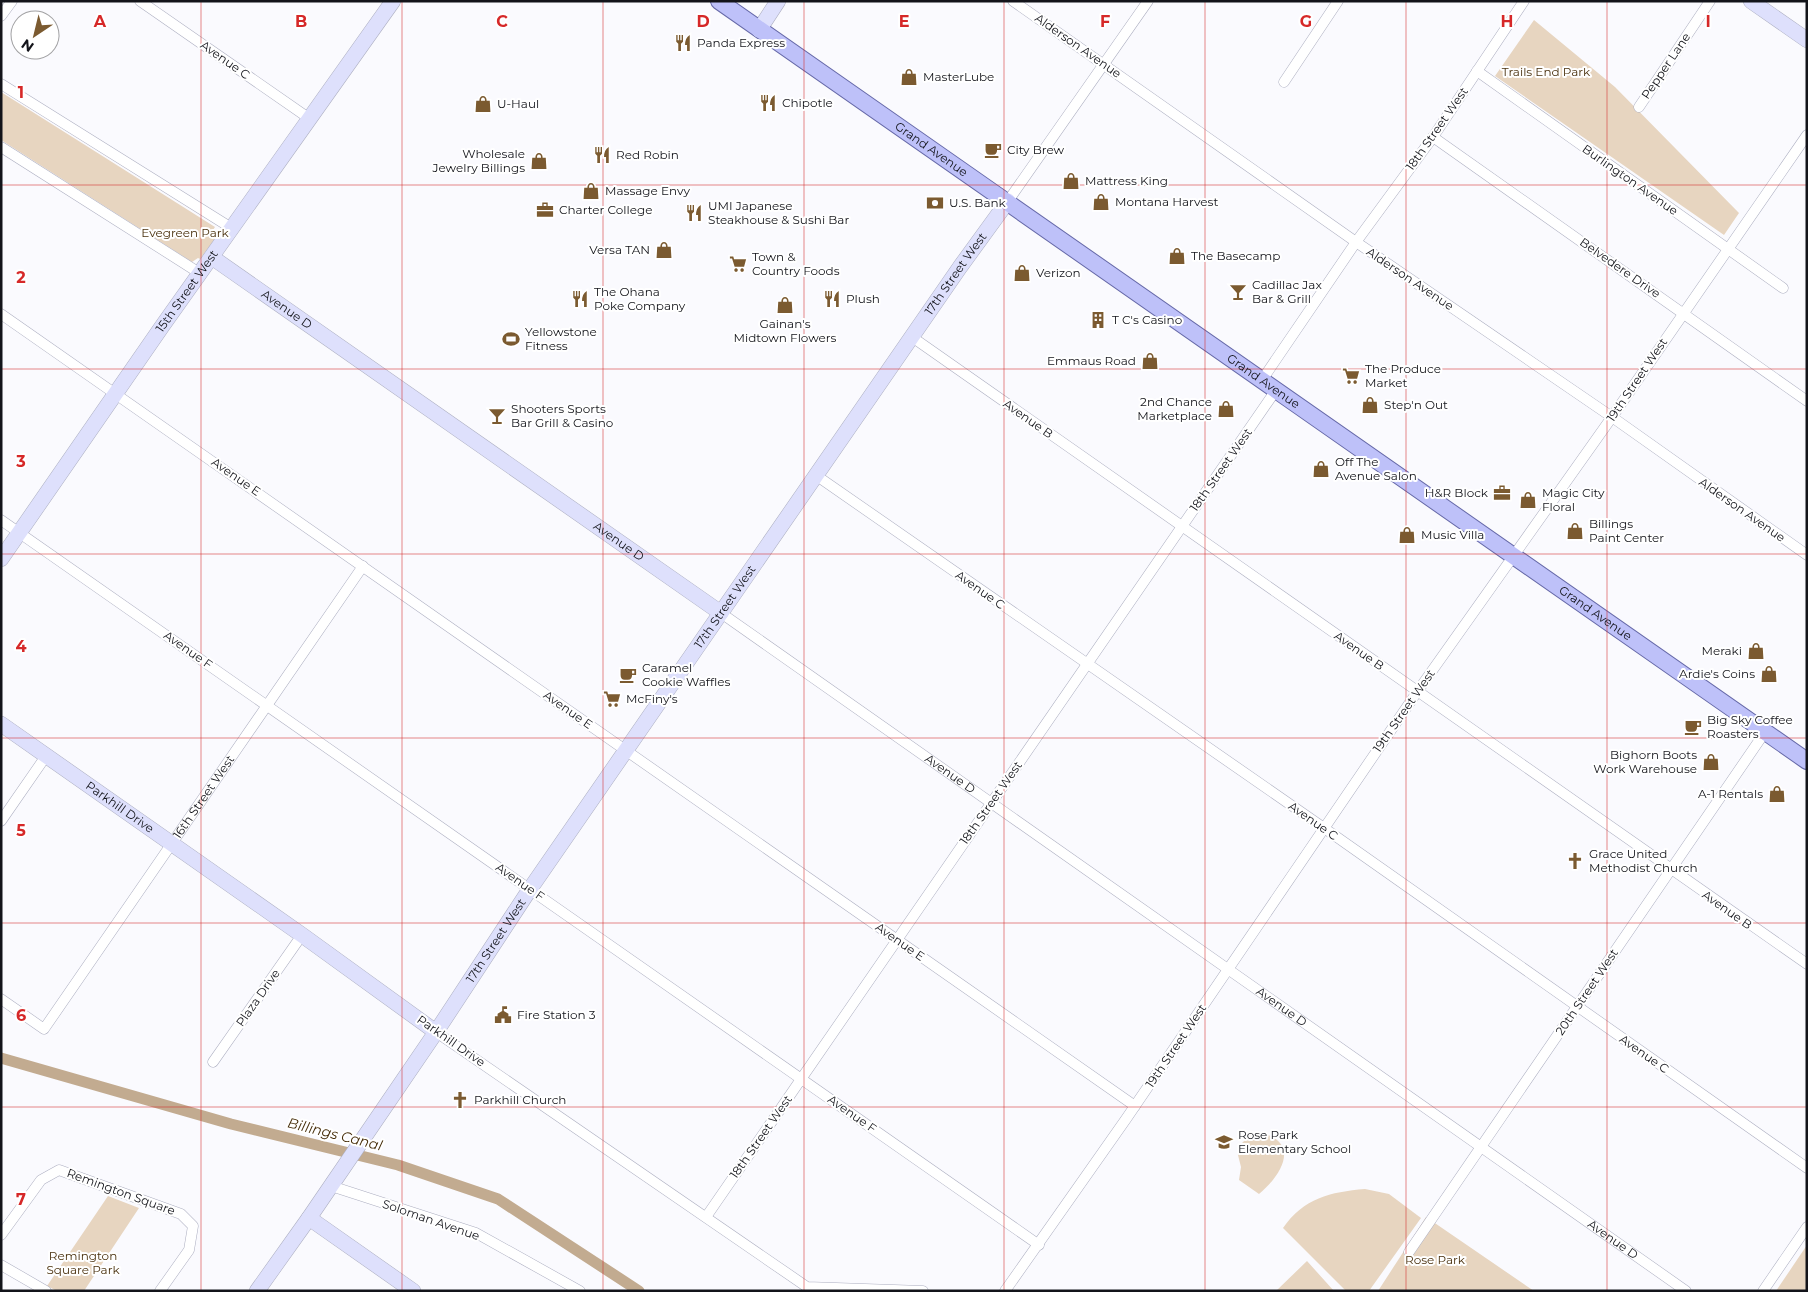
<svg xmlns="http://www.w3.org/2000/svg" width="1808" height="1292" font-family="Montserrat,sans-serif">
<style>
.green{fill:#e7d5c0}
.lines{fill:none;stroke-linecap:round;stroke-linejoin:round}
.canal{stroke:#c2ab90;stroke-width:11}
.street-casing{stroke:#adafc1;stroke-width:11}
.secondary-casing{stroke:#adafc1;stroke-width:16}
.primary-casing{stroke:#6669a8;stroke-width:18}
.street{stroke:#fff;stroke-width:10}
.secondary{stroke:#dee0fc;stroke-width:15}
.primary{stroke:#bec1f9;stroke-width:16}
.grid{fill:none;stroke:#d62828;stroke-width:1;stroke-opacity:0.55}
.labels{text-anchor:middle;stroke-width:4;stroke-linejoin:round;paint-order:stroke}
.poi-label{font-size:12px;fill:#13141a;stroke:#fff;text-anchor:start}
.street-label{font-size:12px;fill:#13141a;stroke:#fff}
.park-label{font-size:12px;fill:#49300d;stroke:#fff}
.water-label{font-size:14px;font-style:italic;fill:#442b07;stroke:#fff}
.grid-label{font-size:16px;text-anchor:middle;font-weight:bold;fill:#d62828;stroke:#fff;stroke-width:4;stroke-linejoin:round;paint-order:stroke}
</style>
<rect width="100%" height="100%" fill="#fafafe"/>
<path class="green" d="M1534,20L1615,87L1739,213L1724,235L1495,76Z
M1,92L215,227L213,230L217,236L200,259L198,258L192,262L1,140Z
M1258,1132C1302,1141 1282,1175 1259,1194L1239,1180L1241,1167L1238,1155L1240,1145L1250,1135Z
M1365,1189L1389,1194L1421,1218L1369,1291H1346L1283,1228C1304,1198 1330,1192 1365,1189Z
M108,1196L139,1208L84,1291H57L47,1286Z
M1426,1217L1534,1291H1378Z
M1807,1245V1291H1776Z
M1307,1261L1334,1291H1276Z"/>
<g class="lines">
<path class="canal" d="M1,1058L231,1124L398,1165L498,1199L639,1291"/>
<g class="street-casing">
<g id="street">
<path d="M140,1L310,119"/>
<path d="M1013,1L1356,242L1612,417L1807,555"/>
<path d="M1,16L12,1"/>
<path d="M1477,71L1783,288"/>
<path d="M1284,82L1338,1"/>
<path d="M1,84L233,229"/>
<path d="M1639,107L1710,1"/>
<path d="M1433,137L1807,401"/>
<path d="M1,147L201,274"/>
<path d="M1008,201L1148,1"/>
<path d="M1,314L1135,1106"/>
<path d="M912,337L1807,964"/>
<path d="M1262,380L1356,242L1433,137L1524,1"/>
<path d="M817,476L1324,828L1807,1168"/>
<path d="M1,520L1039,1245"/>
<path id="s1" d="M721,613L1686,1291"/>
<path d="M1,821L46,756"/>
<path id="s2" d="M1,999L44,1029L363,566"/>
<path d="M436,1032L807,1287L923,1291"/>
<path d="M213,1062L302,935"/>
<path d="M331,1186L476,1233L580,1291"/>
<path d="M706,1217L1276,390"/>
<path d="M1,1235L41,1180L59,1170L181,1214L193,1226L189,1250L160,1291"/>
<path d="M1409,1252L1765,732"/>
<path d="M1,1265L46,1291"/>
<path d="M1005,1291L1126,1119L1417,692L1612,417L1807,135"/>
<path d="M1763,1291L1807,1227"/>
</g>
</g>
<g class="secondary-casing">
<g id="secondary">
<path d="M1751,1L1807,40"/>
<path d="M759,30L778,1"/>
<path id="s3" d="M213,258L721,613"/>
<path id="s4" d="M1,559L163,325L393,1"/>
<path id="s5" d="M1,724L302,935L436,1032"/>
<path d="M309,1218L413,1291"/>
<path id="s6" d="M257,1291L309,1218L436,1032L530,889L960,267L1008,201"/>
</g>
</g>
<g class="primary-casing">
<g id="primary">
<path id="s7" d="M719,1L1807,761"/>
</g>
</g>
<use href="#street" class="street"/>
<use href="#secondary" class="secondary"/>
<use href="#primary" class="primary"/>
</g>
<path class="grid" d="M201,1V1291M402,1V1291M603,1V1291M804,1V1291M1004,1V1291M1205,1V1291M1406,1V1291M1607,1V1291M1,185H1807M1,369H1807M1,554H1807M1,738H1807M1,923H1807M1,1107H1807"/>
<defs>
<g id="restaurant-bare" transform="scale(1.35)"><path d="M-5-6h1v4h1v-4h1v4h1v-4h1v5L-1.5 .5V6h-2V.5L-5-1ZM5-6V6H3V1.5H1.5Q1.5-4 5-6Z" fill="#7b5a30" stroke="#fff" stroke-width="2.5" paint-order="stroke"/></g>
<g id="shop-bare" transform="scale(1.35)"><path d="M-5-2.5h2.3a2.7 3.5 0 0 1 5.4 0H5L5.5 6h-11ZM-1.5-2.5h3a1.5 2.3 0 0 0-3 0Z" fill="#7b5a30" stroke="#fff" stroke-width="2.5" paint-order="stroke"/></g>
<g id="cafe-bare" transform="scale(1.35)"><path d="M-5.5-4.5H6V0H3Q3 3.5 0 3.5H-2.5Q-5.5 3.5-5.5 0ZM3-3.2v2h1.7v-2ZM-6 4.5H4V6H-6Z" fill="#7b5a30" stroke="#fff" stroke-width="2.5" paint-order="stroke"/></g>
<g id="bank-bare" transform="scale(1.35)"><path d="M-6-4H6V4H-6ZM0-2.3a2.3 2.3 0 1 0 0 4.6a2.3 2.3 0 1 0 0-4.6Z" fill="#7b5a30" stroke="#fff" stroke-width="2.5" paint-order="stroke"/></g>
<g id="office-bare" transform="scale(1.35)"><path d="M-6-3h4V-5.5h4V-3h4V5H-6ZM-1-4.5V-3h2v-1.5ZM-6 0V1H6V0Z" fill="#7b5a30" stroke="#fff" stroke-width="2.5" paint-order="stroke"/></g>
<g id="supermarket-bare" transform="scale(1.35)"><path d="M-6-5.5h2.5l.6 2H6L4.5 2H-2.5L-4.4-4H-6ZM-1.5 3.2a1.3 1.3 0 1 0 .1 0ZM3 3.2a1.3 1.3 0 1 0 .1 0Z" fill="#7b5a30" stroke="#fff" stroke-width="2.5" paint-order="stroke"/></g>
<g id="bar-bare" transform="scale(1.35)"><path d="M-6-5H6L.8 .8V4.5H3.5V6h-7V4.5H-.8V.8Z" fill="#7b5a30" stroke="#fff" stroke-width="2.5" paint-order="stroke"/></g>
<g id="building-bare" transform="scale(1.35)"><path d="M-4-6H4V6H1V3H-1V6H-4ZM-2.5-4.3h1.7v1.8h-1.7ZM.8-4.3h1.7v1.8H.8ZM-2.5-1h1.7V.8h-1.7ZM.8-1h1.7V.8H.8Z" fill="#7b5a30" stroke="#fff" stroke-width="2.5" paint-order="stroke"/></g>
<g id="stadium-bare" transform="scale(1.35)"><path d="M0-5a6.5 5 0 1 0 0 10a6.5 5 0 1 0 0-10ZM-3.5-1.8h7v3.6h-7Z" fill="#7b5a30" stroke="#fff" stroke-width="2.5" paint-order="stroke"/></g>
<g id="church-bare" transform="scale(1.35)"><path d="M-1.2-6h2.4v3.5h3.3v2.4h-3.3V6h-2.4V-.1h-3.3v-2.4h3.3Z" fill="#7b5a30" stroke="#fff" stroke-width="2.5" paint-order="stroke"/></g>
<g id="civic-bare" transform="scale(1.35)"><path d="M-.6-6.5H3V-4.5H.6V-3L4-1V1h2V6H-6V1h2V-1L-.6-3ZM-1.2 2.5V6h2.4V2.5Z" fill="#7b5a30" stroke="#fff" stroke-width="2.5" paint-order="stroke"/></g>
<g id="school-bare" transform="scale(1.35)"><path d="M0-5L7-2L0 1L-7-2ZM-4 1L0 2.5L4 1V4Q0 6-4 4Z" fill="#7b5a30" stroke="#fff" stroke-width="2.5" paint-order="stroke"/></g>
</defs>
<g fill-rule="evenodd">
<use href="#restaurant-bare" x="683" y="43"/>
<use href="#shop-bare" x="909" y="77"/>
<use href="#restaurant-bare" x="768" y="103"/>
<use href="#shop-bare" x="483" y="104"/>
<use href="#cafe-bare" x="993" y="150"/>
<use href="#restaurant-bare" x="602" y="155"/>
<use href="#shop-bare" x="539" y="161"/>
<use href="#shop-bare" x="1071" y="181"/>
<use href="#shop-bare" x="591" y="191"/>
<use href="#shop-bare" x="1101" y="202"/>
<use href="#bank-bare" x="935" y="203"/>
<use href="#office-bare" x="545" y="210"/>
<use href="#restaurant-bare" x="694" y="213"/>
<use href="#shop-bare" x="664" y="250"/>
<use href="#shop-bare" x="1177" y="256"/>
<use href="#supermarket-bare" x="738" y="264"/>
<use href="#shop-bare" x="1022" y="273"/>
<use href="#bar-bare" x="1238" y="292"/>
<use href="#restaurant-bare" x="580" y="299"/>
<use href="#restaurant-bare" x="832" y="299"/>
<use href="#shop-bare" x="785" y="305"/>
<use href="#building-bare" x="1098" y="320"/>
<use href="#stadium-bare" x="511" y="339"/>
<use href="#shop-bare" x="1150" y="361"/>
<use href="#supermarket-bare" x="1351" y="376"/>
<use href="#shop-bare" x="1370" y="405"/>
<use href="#shop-bare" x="1226" y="409"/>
<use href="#bar-bare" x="497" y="416"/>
<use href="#shop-bare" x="1321" y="469"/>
<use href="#office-bare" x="1502" y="493"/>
<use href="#shop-bare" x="1528" y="500"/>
<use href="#shop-bare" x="1575" y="531"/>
<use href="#shop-bare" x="1407" y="535"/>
<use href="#shop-bare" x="1756" y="651"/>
<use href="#shop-bare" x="1769" y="674"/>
<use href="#cafe-bare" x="628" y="675"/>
<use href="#supermarket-bare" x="612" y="699"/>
<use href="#cafe-bare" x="1693" y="727"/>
<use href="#shop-bare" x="1711" y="762"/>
<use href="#shop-bare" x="1777" y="794"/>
<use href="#church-bare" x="1575" y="861"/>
<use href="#civic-bare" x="503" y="1015"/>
<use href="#church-bare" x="460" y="1100"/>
<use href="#school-bare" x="1224" y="1142"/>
</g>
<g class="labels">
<g class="poi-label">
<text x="697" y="47">Panda Express</text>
<text x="923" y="81">MasterLube</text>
<text x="782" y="107">Chipotle</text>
<text x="497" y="108">U-Haul</text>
<text x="1007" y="154">City Brew</text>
<text x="525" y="158" text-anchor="end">Wholesale<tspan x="525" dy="14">Jewelry Billings</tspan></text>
<text x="616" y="159">Red Robin</text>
<text x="1085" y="185">Mattress King</text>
<text x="605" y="195">Massage Envy</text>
<text x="1115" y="206">Montana Harvest</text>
<text x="949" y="207">U.S. Bank</text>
<text x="708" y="210">UMI Japanese<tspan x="708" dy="14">Steakhouse &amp; Sushi Bar</tspan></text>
<text x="559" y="214">Charter College</text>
<text x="650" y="254" text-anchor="end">Versa TAN</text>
<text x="1191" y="260">The Basecamp</text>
<text x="752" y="261">Town &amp;<tspan x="752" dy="14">Country Foods</tspan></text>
<text x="1036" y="277">Verizon</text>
<text x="1252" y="289">Cadillac Jax<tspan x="1252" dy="14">Bar &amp; Grill</tspan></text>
<text x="594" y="296">The Ohana<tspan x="594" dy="14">Poke Company</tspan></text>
<text x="846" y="303">Plush</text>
<text x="1112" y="324">T C's Casino</text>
<text x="785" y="328" text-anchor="middle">Gainan's<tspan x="785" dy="14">Midtown Flowers</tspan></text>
<text x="525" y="336">Yellowstone<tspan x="525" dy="14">Fitness</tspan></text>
<text x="1136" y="365" text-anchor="end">Emmaus Road</text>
<text x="1365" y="373">The Produce<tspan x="1365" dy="14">Market</tspan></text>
<text x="1212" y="406" text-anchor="end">2nd Chance<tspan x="1212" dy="14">Marketplace</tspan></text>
<text x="1384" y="409">Step'n Out</text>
<text x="511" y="413">Shooters Sports<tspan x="511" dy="14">Bar Grill &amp; Casino</tspan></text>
<text x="1335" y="466">Off The<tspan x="1335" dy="14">Avenue Salon</tspan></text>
<text x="1488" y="497" text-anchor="end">H&amp;R Block</text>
<text x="1542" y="497">Magic City<tspan x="1542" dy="14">Floral</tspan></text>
<text x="1589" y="528">Billings<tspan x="1589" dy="14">Paint Center</tspan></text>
<text x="1421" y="539">Music Villa</text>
<text x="1742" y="655" text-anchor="end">Meraki</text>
<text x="642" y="672">Caramel<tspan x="642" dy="14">Cookie Waffles</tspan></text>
<text x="1755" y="678" text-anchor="end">Ardie's Coins</text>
<text x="626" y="703">McFiny's</text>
<text x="1707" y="724">Big Sky Coffee<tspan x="1707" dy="14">Roasters</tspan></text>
<text x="1697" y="759" text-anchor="end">Bighorn Boots<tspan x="1697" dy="14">Work Warehouse</tspan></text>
<text x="1763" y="798" text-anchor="end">A-1 Rentals</text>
<text x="1589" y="858">Grace United<tspan x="1589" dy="14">Methodist Church</tspan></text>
<text x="517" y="1019">Fire Station 3</text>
<text x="474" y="1104">Parkhill Church</text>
<text x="1238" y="1139">Rose Park<tspan x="1238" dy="14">Elementary School</tspan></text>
</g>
<g class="street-label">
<text transform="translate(1078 46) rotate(35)" y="4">Alderson Avenue</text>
<text transform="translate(225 60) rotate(35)" y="4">Avenue C</text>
<text transform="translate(1666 66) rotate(-56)" y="4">Pepper Lane</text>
<text transform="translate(1437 129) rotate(-55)" y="4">18th Street West</text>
<text dy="4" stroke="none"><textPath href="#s7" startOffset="259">Grand Avenue</textPath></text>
<text transform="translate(1630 180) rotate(35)" y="4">Burlington Avenue</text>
<text transform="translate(1620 268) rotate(35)" y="4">Belvedere Drive</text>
<text dy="4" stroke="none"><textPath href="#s6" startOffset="1234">17th Street West</textPath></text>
<text transform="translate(1410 279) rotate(34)" y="4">Alderson Avenue</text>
<text dy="4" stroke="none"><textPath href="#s4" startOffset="326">15th Street West</textPath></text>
<text dy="4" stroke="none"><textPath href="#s3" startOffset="90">Avenue D</textPath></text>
<text transform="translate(1637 380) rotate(-56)" y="4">19th Street West</text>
<text dy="4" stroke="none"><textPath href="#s7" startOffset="664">Grand Avenue</textPath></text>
<text transform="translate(1028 419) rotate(35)" y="4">Avenue B</text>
<text transform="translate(1221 470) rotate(-55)" y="4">18th Street West</text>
<text transform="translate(236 477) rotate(35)" y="4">Avenue E</text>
<text transform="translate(1742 510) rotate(35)" y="4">Alderson Avenue</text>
<text dy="4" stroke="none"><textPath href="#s3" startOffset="495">Avenue D</textPath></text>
<text transform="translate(980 590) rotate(35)" y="4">Avenue C</text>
<text dy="4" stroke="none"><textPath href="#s6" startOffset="829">17th Street West</textPath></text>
<text dy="4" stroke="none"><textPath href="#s7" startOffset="1069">Grand Avenue</textPath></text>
<text transform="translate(188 650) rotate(35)" y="4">Avenue F</text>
<text transform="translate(1359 651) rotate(35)" y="4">Avenue B</text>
<text transform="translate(568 710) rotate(35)" y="4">Avenue E</text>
<text transform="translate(1404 711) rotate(-55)" y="4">19th Street West</text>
<text dy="4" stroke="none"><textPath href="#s1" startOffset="280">Avenue D</textPath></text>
<text dy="4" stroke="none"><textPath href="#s2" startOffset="334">16th Street West</textPath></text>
<text transform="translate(991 803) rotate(-55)" y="4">18th Street West</text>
<text dy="4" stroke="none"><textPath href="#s5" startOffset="145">Parkhill Drive</textPath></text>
<text transform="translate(1313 821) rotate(35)" y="4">Avenue C</text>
<text transform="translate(520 882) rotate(35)" y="4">Avenue F</text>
<text transform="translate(1727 910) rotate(35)" y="4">Avenue B</text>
<text dy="4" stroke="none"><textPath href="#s6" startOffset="424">17th Street West</textPath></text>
<text transform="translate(900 942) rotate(35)" y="4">Avenue E</text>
<text transform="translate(1587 992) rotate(-56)" y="4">20th Street West</text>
<text transform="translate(258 998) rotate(-55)" y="4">Plaza Drive</text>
<text dy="4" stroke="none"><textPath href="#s1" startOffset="685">Avenue D</textPath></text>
<text transform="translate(451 1041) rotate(35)" y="4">Parkhill Drive</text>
<text transform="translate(1176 1046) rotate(-56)" y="4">19th Street West</text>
<text transform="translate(1644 1054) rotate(35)" y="4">Avenue C</text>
<text transform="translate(852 1114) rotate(35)" y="4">Avenue F</text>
<text transform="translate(761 1137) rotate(-55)" y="4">18th Street West</text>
<text transform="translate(121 1192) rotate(20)" y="4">Remington Square</text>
<text transform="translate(431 1220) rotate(19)" y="4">Soloman Avenue</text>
<text dy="4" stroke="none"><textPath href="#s1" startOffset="1090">Avenue D</textPath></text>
</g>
<g class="park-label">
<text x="1546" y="76">Trails End Park</text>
<text x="185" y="237">Evegreen Park</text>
<text x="83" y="1260">Remington<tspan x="83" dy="14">Square Park</tspan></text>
<text x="1435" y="1264">Rose Park</text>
</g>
<g class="water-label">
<text transform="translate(335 1134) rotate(14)" y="5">Billings Canal</text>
</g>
</g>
<g class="grid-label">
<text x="100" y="27">A</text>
<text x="301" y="27">B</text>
<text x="502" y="27">C</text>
<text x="703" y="27">D</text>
<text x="904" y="27">E</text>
<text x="1105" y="27">F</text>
<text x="1306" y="27">G</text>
<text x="1507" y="27">H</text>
<text x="1708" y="27">I</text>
<text x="21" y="98">1</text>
<text x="21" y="283">2</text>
<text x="21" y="467">3</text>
<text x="21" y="652">4</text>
<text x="21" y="836">5</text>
<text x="21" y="1021">6</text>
<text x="21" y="1205">7</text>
</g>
<rect width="1808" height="1292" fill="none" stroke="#13141a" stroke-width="5"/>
<g transform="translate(35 35) rotate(215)"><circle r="24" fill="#ffffff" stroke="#a1a1a3"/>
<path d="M0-4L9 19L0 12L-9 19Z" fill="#7b5a30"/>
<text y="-8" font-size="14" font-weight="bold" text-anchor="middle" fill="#13141a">N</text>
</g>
</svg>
